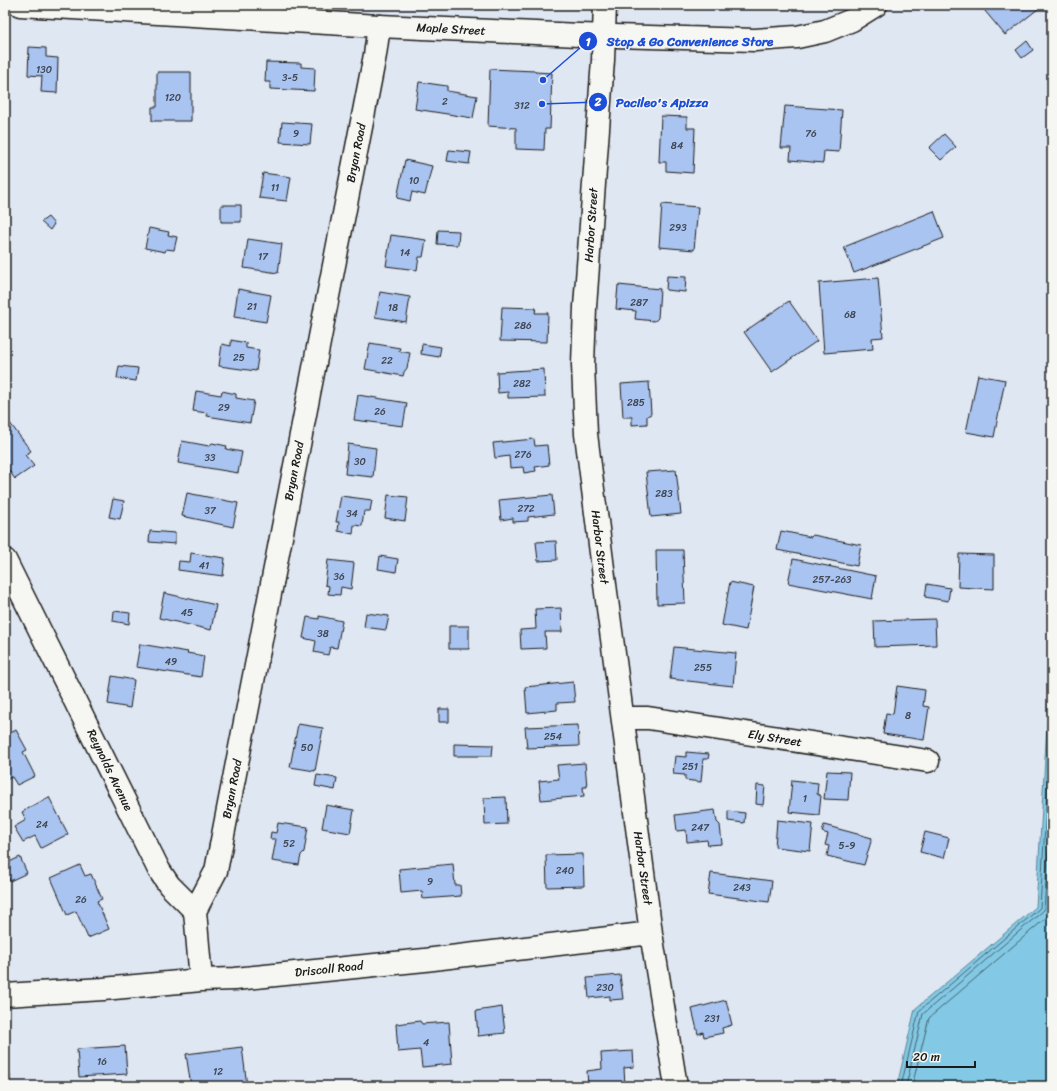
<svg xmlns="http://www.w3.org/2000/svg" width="1057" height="1091" font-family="Sriracha,sans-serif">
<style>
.water{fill:#83c9e5;stroke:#5a8495}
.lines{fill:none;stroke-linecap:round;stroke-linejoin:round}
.shore{stroke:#45616c;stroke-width:1}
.building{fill:#a9c4f1;stroke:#1c1c1c}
.street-casing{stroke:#1c1c1c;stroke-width:25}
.secondary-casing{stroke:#1c1c1c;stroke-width:25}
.street{stroke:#f6f6f2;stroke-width:22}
.secondary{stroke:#f6f6f2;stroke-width:22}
.labels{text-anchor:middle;stroke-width:3;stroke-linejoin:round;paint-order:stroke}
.number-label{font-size:10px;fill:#3f4651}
.street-label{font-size:12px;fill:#1c1c1c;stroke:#f6f6f2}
.leader{fill:none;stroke:#1d4ed8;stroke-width:1.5}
.callout-dot{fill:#1d4ed8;stroke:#f6f6f2;stroke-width:1.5}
.mark-label{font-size:12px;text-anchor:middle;font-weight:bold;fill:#fff}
.callout-label{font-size:13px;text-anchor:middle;font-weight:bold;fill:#1d4ed8;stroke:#f6f6f2;stroke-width:3;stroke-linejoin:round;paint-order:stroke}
</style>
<rect width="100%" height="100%" fill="#dfe7f2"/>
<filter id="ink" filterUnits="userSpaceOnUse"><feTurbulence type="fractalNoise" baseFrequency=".025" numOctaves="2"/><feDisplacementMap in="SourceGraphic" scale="8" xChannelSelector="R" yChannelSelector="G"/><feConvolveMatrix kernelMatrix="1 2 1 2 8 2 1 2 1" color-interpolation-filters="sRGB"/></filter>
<g filter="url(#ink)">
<path class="water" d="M1052,643V1086H897L915,1009L1036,907Z"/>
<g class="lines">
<path class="shore" d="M901,1086L919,1011L1040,908L1052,709
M906,1086L923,1014L1044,910L1052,791
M912,1086L929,1018L1046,918L1051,909L1052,890"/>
</g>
<path class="building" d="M980,5H1043L1005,35Z
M1027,41L1033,50L1022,58L1016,50Z
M29,47L46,48V57L58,58L57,93L41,92L42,76L28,75Z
M266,62L301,63V67L315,68L314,91L270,89V82H265Z
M490,69L535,71V72L552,73L550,129H545L544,150L516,149V128L488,126Z
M157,72H191V121H152V107H157Z
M419,82L447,86V91L477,96L473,118L415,109Z
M785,106L842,110L839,152L824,151L823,163L790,160L791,148H781Z
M661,116L687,117V128H695L693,173L666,171V162H659Z
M282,122L312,124L310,144L280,142Z
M944,134L956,147L941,160L929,148Z
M449,150L471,152L469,164L447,161Z
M405,160L432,166L425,195L412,192L410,201L397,198Z
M263,173L291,177L287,201L259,198Z
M662,204L698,207L694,250L659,247Z
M221,205H241V222H221Z
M934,211L944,238L854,273L844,247Z
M48,217L54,224L50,230L41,222Z
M149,228L169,232L168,235L177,237L174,250L166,249L165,252L145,248Z
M438,230L459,231L458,245L437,244Z
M391,235L426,240L423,257H419L417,270L386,266Z
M248,239L282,244L278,273L244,268Z
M667,276L686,277L685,292L666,290Z
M878,278L883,337L872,338L873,349L824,353L819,283Z
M618,285L660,289L658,318L655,321L635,319L636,311L616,309Z
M238,289L271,295L266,322L234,317Z
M380,292L410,297L406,322L375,317Z
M789,301L817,341L772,372L744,332Z
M502,307L536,308L535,313H548L547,342L500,341Z
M231,340L246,343V348L259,350L256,371L219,366L222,344L231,346Z
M370,343L400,348L399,351L410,353L407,368L404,372L403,376L365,369Z
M422,344L441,347L439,357L421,354Z
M119,366L138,368L136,381L117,378Z
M544,369L545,397L508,398V392L498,393L497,372Z
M978,375L1005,380L994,437L966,432Z
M649,382L651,414L647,416V424L632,425V417H623L621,384Z
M196,391L221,395L222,391L236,394V398L254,401L250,423L207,416V413L193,411Z
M358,395L407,403L403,426L354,420Z
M6,418L31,451L25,455L34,466L15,479L5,465V419Z
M534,439L535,446L547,445L549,465L535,467L536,471L524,473L523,467L510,468L509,456L495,458L493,443Z
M182,441L209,446L212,443L227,446L226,449L242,452L238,473L178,463Z
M348,444L376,448L373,477L345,474Z
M676,470L681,514L651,517L646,472Z
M187,493L238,503L233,527L182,516Z
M388,495L408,497L405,521L385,518Z
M552,495L554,514L528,517V521L513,522V518L501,520L499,500Z
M341,496L372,500L370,511H364L362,526L354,525L353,534L338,531L339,522H336Z
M113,499L124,501L120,519L109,517Z
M150,531L175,533V544L149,542Z
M781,531L811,537L813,535L861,545L857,566L777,550Z
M556,541L557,560L538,561L536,542Z
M656,550H683L685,603L657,604Z
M191,553L225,558L223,576L178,570L179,561L190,562Z
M959,554L994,555V589L958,587Z
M380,556L398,559L396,572L378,569Z
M793,559L876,576L872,599L788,583Z
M328,560L354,563L351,589L341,587L340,595L328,594L329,586L325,585Z
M730,582L754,587L746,630L722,625Z
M927,584L950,588L948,601L925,597Z
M164,593L216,605L211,630L159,618Z
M561,608L562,632H545L546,648L521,649L520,630L536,629L535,609Z
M114,611L130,613L129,624L113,621Z
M366,613L389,616L386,630L364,627Z
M319,616L342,621L337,648L330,647L328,655L314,652L316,641L303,638L307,617L319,619Z
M935,619L936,645L875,647L874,621Z
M449,626H469V649H449Z
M140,644L188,652L187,653L204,656L201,677L136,667Z
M674,647L736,653L733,686L670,679Z
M112,676L134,680L130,708L108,704Z
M573,682L575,702L557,703V710L527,713L525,687Z
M897,686L925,690L923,706L929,707L924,740L883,734L886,713L893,714Z
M439,709H449V722H439Z
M298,724L323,728L315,771L290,767Z
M578,725L579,746L527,748L525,727Z
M16,730L27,750L23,752L35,776L17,785L12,777L8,779L5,774V736Z
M454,744L493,745L492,756H454Z
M686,752L709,754L708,759H703L701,782L685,780V775L673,774L675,756L686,757Z
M585,763L587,787H583L584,796L541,800L539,781L559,779L557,765Z
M827,771L850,772L848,800L824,799Z
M317,775L337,778L335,790L315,786Z
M792,780L818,783L817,794L821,796L819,815L789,812Z
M757,785L765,786L763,805L756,804Z
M49,797L68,834L41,848L35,836L23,842L14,827L26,820L22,812Z
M506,797L507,824L485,825L484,798Z
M326,805L354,810L350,833L322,828Z
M715,810L717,822L720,825L722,844L708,845L707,840L687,842L686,830L677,831L675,815Z
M728,811L745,813L744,823L728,821Z
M777,820L813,824L810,851L775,847Z
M278,823L308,827L304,852L301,855L299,865L272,861L276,839H270L271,832L276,833Z
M824,825L872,838L864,865L827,856L829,846L825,845L828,834L822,832Z
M925,832L949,838L944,858L920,852Z
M583,854L584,886L547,887L546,855Z
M20,857L27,873L10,881L5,871V864Z
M453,864L455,885H460L461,896L423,899L422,891L401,893L399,869Z
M80,865L85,876L91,874L102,899L97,901L109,929L88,938L76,911L67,915L51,878Z
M711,873L772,881L769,902L708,894Z
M620,975L623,999L610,1000V996L589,998L587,978Z
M726,1000L732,1025L722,1028L723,1033L704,1037L703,1032L698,1034L692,1009Z
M502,1007L505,1033L478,1036L476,1011Z
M420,1021L422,1024L449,1022L452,1064L422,1067L420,1050L398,1052L396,1024Z
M125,1046L127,1074L79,1077L77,1049Z
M242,1047L247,1086H191L186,1054Z
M633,1051L634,1067L624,1068L625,1086H588L587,1071L602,1069L601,1053Z
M5,1075H10V1086H5Z"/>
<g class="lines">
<g class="street-casing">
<path id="street" d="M605,5L603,60L585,307L583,365L586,434L609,616L651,933L676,1086
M5,560L159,870L169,885L195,911L201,980
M623,718H648L928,761
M195,911L216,871L375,55L379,26
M5,995L103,989L201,980L235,979L425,960L651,933"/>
</g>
<g class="secondary-casing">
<path id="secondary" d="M20,5L379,26L579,35L755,40L797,37L825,31L852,20L876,5"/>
</g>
<use href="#street" class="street"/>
<use href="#secondary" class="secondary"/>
</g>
</g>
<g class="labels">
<g class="number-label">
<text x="44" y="73">130</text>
<text x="290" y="81">3-5</text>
<text x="173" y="101">120</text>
<text x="445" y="105">2</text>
<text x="522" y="109">312</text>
<text x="296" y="137">9</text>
<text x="811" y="137">76</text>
<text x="677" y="149">84</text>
<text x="414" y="184">10</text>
<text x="275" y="191">11</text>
<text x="678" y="231">293</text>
<text x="405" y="256">14</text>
<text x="263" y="260">17</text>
<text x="639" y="306">287</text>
<text x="252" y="310">21</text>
<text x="393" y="311">18</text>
<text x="850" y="318">68</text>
<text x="523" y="329">286</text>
<text x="239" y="361">25</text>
<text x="387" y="364">22</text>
<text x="522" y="387">282</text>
<text x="636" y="406">285</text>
<text x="224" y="411">29</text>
<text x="380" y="415">26</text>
<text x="523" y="458">276</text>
<text x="210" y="461">33</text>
<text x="360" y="465">30</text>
<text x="664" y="497">283</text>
<text x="526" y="512">272</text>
<text x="210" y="514">37</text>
<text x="352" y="517">34</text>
<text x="204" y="569">41</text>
<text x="339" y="580">36</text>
<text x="832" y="583">257-263</text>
<text x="187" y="616">45</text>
<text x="323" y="637">38</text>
<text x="171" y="665">49</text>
<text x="703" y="671">255</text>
<text x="908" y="719">8</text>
<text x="553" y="740">254</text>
<text x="307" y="751">50</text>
<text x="690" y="770">251</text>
<text x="805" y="802">1</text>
<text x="42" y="828">24</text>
<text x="700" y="831">247</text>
<text x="289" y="847">52</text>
<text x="847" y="849">5-9</text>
<text x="565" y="874">240</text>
<text x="430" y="885">9</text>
<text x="742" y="891">243</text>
<text x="81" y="903">26</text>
<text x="605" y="991">230</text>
<text x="712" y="1022">231</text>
<text x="426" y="1046">4</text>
<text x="102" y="1065">16</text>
<text x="218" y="1075">12</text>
</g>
<g class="street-label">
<text transform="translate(451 29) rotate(3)" y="4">Maple Street</text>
<text transform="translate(356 153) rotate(-79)" y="4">Bryan Road</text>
<text transform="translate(591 225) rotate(-86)" y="4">Harbor Street</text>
<text transform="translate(294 471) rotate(-79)" y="4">Bryan Road</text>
<text transform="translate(600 547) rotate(83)" y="4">Harbor Street</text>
<text transform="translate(775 738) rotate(9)" y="4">Ely Street</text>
<text transform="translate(110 770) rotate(64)" y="4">Reynolds Avenue</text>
<text transform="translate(232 789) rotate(-79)" y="4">Bryan Road</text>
<text transform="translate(643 868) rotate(82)" y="4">Harbor Street</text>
<text transform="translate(329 969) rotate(-6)" y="4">Driscoll Road</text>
</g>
</g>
<path class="leader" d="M543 80L588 41M542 104L598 102"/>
<g class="callout-dot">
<circle cx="543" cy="80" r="4"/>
<circle cx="542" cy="104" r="4"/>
<circle cx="588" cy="41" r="10"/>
<circle cx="598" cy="102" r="10"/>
</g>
<g class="mark-label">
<text x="588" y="46">1</text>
<text x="598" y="106">2</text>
</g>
<g class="callout-label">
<text x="690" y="46">Stop &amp; Go Convenience Store</text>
<text x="662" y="107">Pacileo's Apizza</text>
</g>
<rect width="1057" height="1091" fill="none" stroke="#f6f6f2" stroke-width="20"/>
<rect x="10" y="10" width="1037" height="1071" fill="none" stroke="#1c1c1c" stroke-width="1.5" filter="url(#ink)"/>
<path d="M907 1061v6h68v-6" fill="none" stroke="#1c1c1c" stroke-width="2"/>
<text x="913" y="1061" font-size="12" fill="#1c1c1c" stroke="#f6f6f2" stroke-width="3" paint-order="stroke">20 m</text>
</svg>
